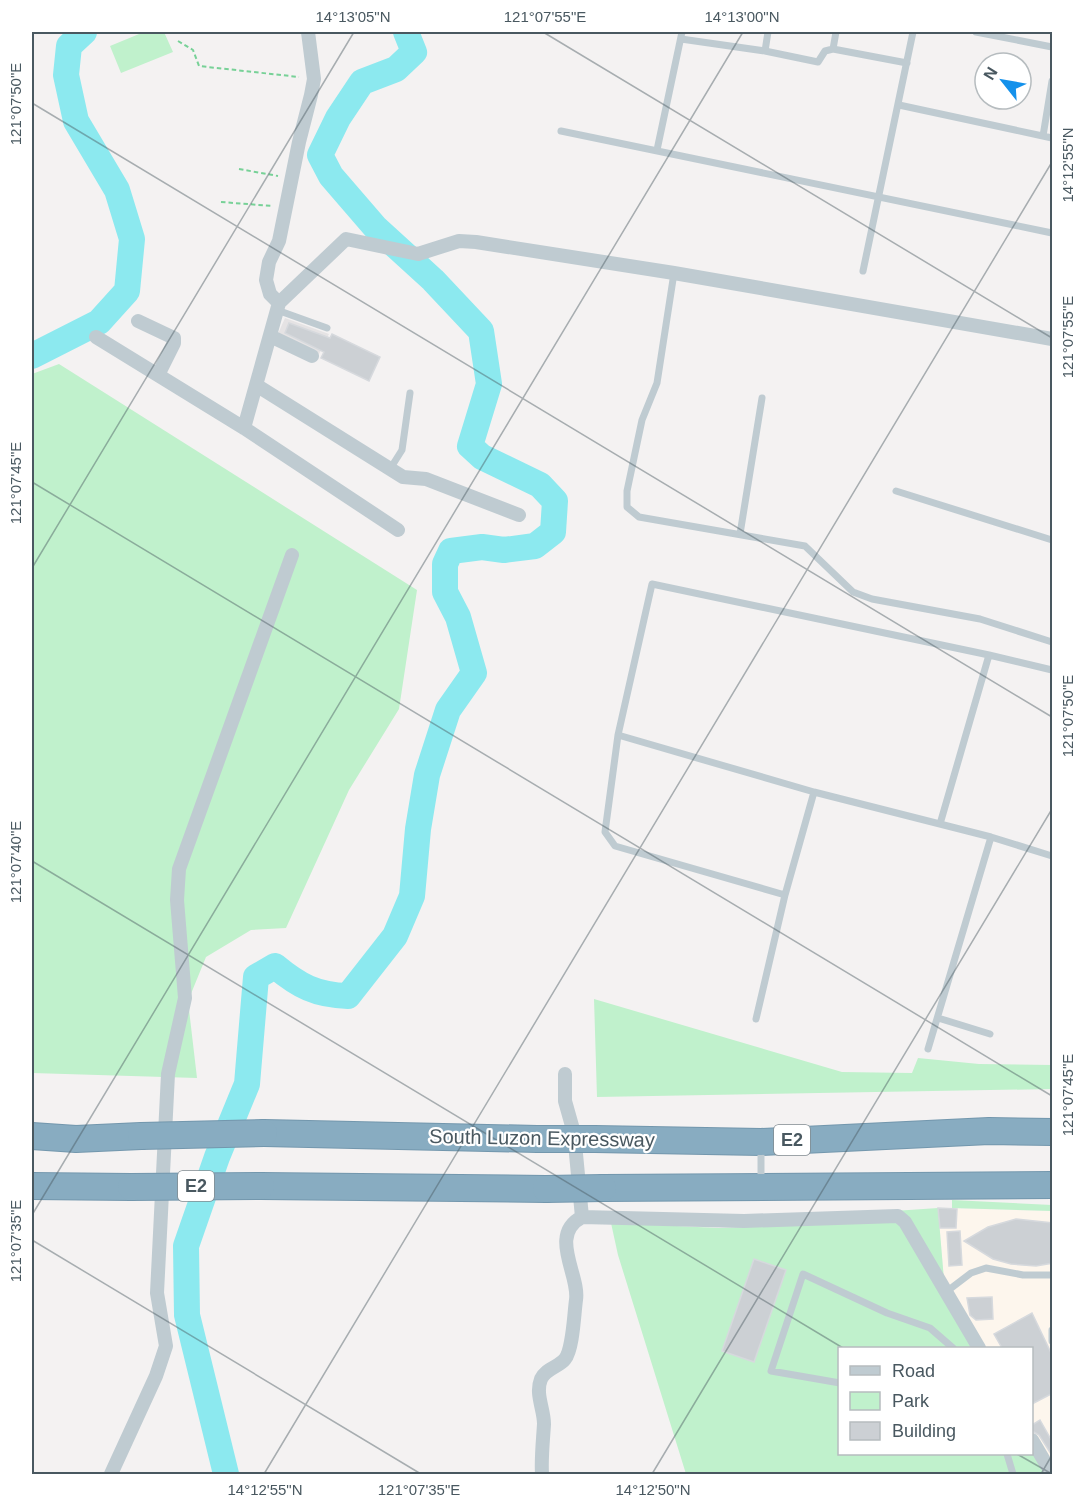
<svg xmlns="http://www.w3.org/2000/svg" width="1084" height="1506" font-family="Arial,sans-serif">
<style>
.commercial{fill:#fdf6ed}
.education{fill:#e5e3e4}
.green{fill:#c0f1cc}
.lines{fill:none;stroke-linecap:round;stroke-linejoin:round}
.river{stroke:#8ce9ef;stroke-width:26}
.building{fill:#ccd0d4;stroke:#d6d9dd;stroke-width:1.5}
.motorway-casing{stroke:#7397ad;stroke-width:28}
.path{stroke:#77d197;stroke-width:2;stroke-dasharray:4.5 3;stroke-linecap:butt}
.service{stroke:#bfcbd1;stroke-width:7}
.minor{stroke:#bfcbd1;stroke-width:14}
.motorway{stroke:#88acc1;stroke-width:26}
.motorway-bridge-casing{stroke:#7397ad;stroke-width:28;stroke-linecap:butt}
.motorway-bridge{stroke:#88acc1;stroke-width:26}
.ticks{fill:none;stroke:#495860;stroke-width:1.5;stroke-opacity:0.45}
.labels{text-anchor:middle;stroke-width:4.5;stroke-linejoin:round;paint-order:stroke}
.shield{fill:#fff;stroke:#808a90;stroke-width:1.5}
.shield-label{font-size:18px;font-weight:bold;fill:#495860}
.street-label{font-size:20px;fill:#495860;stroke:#fff}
.neatline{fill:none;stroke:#495860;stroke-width:2}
.ticks-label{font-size:15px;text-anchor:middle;fill:#495860}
</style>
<rect width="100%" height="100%" fill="#f4f2f2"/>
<path class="commercial" d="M938,1208L1052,1211V1467L1032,1434V1348H983L944,1280Z"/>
<path class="education" d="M285,318L329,334L319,354L277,336Z"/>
<path class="green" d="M144,32H164L173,52L121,73L110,46Z
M59,364L417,590L399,709L349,790L286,928L251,930L206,957L188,1001L197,1078L32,1073V374Z
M594,999L842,1072L912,1073L918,1058L979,1064L1052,1065V1089L597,1097Z
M952,1200L1052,1205V1211L952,1208Z
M938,1208L944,1280L894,1211Z
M898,1222L976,1348H840V1454H1032V1446L1048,1474H686L618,1255L611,1223L719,1228Z"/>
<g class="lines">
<path class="river" d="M32,356L99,322L127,291L132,239L117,190L76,121L66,75L69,46L84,32
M226,1474L187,1315L186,1246L217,1157L247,1084L256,977L275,966C299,986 316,995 348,996L395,936L412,896L418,829L427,775L448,710L474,673L458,617L445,592V564L451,551L482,547L504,550L535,546L553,532L555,501L540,485L482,457L470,446L489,384L481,331L433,280L375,227L331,176L320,155L338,118L362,82L396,69L414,52L406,32"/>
</g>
<path class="building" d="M289,323L330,338L332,334L380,357L369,381L321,358L324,352L285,333Z
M938,1208L957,1209L956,1228H940Z
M1016,1219L1053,1223V1263L1036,1266L1011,1264L993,1259L964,1241L988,1227Z
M960,1231L962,1265L949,1266L947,1232Z
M754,1259L786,1270L754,1362L722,1351Z
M992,1297L993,1319L976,1320L970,1315L967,1298Z
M1032,1313L1053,1357V1393L1032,1404V1348H1002L994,1334Z
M1040,1420L1053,1443V1457L1039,1435L1032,1431V1425Z"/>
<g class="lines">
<g class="motorway-casing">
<path id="motorway" d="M264,1133L537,1139
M32,1136L76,1139L141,1136
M595,1139L761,1142L989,1131L1052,1132
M32,1186L131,1187
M261,1186L546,1189
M603,1188L1052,1185"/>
</g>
<path class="path" d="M178,41L193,50L199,66L299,77
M239,169L278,176
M221,202L272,206"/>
<path class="service" d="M976,32L1052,47
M681,39L765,51L818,62L825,51L833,49L907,63
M833,49L836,32
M765,51L768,32
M899,105L1052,138
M561,131L1052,233
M1043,136L1052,81
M657,150L682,32
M863,271L913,32
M674,273L657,383L642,420L627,491V507L639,517L805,546L853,592L872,599L980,619L1052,642
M277,310L327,328
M390,469L402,450L410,393
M896,491L1052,540
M740,534L762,398
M618,735L814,792L991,837L1052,856
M940,824L989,655L1052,670
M785,895L615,846L605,832L618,735L652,584L989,655
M938,1018L990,1034
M756,1019L785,895L814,792
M928,1049L991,837
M761,1184V1147
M946,1292L971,1273L986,1268L1023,1275H1052
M1052,1330V1341
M840,1383L771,1371L803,1274L887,1313L930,1328L953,1348
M1007,1454L1013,1474"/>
<path class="minor" d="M279,303L270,294L266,280L269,262L279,241L299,142L311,95L314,79L308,32
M138,321L174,338V343L158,375
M270,336L312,356
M96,337L244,428L398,530
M256,385L403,477L426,479L519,515
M244,428L279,303L346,239L418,254L459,241L476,242L674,273L1052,339
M565,1074V1101L574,1133L582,1217
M1032,1440L1052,1474
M111,1474L156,1376L166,1346L157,1293L168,1074L185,998L177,900L179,869L292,555
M542,1474C541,1458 543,1441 544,1424C544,1409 535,1394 541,1379C546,1368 559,1367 565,1359C573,1349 574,1314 576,1300C580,1275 548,1235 582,1217L744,1221L898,1216L905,1222L979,1348"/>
<use href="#motorway" class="motorway"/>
<g class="motorway-bridge-casing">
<path id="motorway-bridge" d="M141,1136L264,1133
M537,1139H595
M131,1187L261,1186
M546,1189L603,1188"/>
</g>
<use href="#motorway-bridge" class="motorway-bridge"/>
</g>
<path class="ticks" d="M543,32L1052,338M32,103L1052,717M32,482L1052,1096M32,568L354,32M32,861L843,1348M32,1215L743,32M32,1240L421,1474M1017,1454L1052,1474M264,1474L1052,162M652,1474L1052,809M1041,1474L1052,1455"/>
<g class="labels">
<g class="shield">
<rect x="774" y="1125" width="36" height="30" rx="4.5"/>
<rect x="178" y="1171" width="36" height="30" rx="4.5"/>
</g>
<g class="shield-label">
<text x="792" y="1146">E2</text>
<text x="196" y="1192">E2</text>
</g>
<g class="street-label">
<text transform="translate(542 1138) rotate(1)" y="7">South Luzon Expressway</text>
</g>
</g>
<rect width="1084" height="1506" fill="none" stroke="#ffffff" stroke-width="66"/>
<rect x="838" y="1347" width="195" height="108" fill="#ffffff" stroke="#b6bcbf" stroke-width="1.5"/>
<rect x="850" y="1366" width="30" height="9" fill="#bfcbd1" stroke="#b6bcbf" stroke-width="1.5"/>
<text x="892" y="1377" font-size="18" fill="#495860">Road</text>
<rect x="850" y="1392" width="30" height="18" fill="#c0f1cc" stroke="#b6bcbf" stroke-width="1.5"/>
<text x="892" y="1407" font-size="18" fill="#495860">Park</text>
<rect x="850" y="1422" width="30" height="18" fill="#ccd0d4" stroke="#b6bcbf" stroke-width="1.5"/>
<text x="892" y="1437" font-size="18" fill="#495860">Building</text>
<g transform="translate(1003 81) rotate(301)"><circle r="28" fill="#ffffff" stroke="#b6bcbf" stroke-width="1.5"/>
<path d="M0-4.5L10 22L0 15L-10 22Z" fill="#1491eb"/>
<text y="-9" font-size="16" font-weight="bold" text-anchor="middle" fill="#495860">N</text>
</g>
<rect x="33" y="33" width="1018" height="1440" class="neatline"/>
<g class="ticks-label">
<text x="353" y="22">14°13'05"N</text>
<text x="545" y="22">121°07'55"E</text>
<text x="742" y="22">14°13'00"N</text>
<text transform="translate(16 104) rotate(-90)" y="5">121°07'50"E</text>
<text transform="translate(1068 165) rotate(-90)" y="5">14°12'55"N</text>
<text transform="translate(1068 337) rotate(-90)" y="5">121°07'55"E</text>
<text transform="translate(16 483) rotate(-90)" y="5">121°07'45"E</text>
<text transform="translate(1068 716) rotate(-90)" y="5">121°07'50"E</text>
<text transform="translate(16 862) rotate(-90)" y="5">121°07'40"E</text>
<text transform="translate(1068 1095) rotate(-90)" y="5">121°07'45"E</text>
<text transform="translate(16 1241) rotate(-90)" y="5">121°07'35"E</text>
<text x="265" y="1495">14°12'55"N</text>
<text x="419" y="1495">121°07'35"E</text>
<text x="653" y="1495">14°12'50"N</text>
</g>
</svg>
